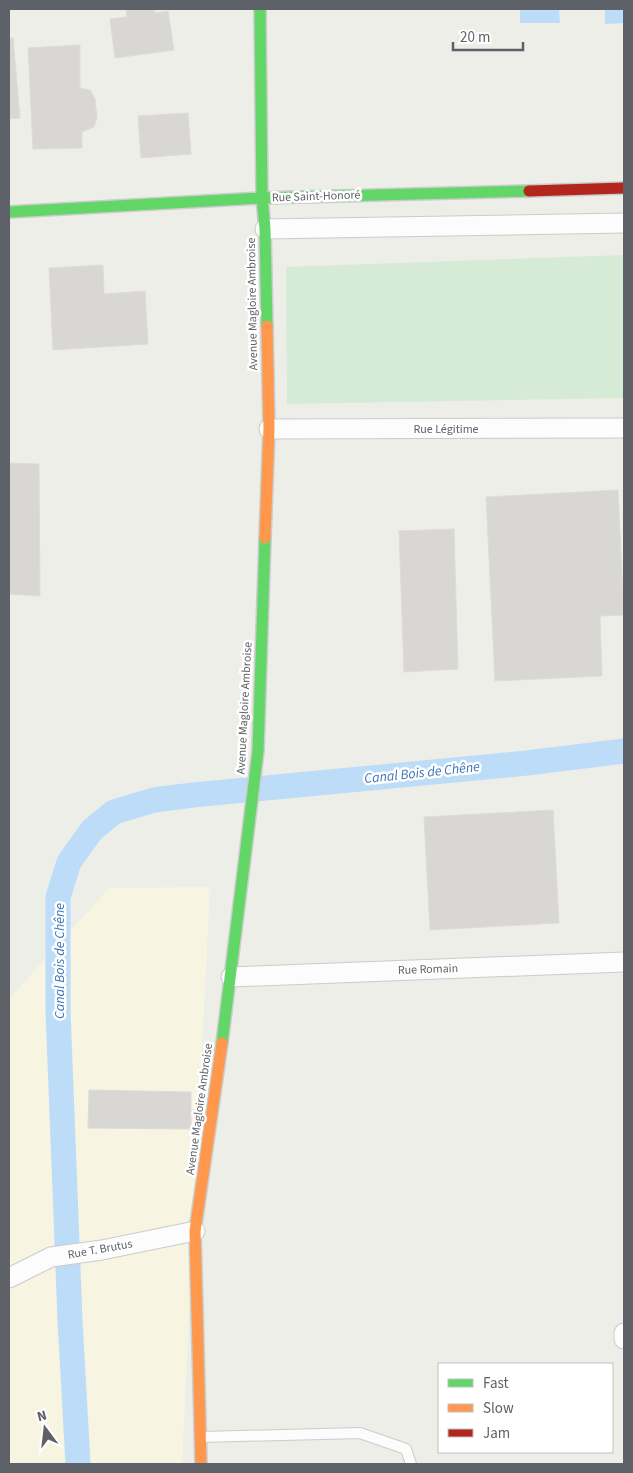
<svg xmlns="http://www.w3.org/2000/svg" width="633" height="1473" font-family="'Source Sans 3',sans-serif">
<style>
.commercial{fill:#f7f4e2}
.green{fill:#d6ebd5}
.water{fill:#bddcf8}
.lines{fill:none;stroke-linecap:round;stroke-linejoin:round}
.canal{stroke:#bddcf8;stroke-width:25}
.building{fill:#d8d7d4;stroke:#dedcd8}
.lane-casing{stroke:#cbcbcb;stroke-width:12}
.street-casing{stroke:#cbcbcb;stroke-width:21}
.fast-casing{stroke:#cbcccc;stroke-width:14}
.slow-casing{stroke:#cbcccc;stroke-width:14}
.jam-casing{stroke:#cbcccc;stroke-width:14}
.lane{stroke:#fcfcfc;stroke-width:10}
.street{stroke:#fcfcfc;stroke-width:19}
.fast{stroke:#63d668;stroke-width:11}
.slow{stroke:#ff974d;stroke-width:11}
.jam{stroke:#b3261e;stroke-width:11}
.labels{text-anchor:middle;stroke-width:5;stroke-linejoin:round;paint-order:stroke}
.street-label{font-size:12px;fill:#5e6167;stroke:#fff}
.water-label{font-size:14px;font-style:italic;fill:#3e73b7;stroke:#fff}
</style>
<rect width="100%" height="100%" fill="#eeeee9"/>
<path class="commercial" d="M210,887L182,1464H9V999L109,888Z"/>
<path class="green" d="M624,255V398L287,404L286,267Z"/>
<path class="water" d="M520,9H559L560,23H520Z
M605,9H624V23L605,24Z"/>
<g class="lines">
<path class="canal" d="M78,1464L70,1320L58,1011V897L69,862L92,830L114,812L154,800L193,795L527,763L624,751"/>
</g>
<path class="building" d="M126,9H155V13L168,11L174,50L115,58L110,19L127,17Z
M9,38H13L20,118L9,119Z
M80,45V88L90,90L95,99L97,118L94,127L82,132V148L33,149L28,48Z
M188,113L191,154L141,158L138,116Z
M103,265L104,294L145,291L148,344L53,350L49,268Z
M9,463L39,464L40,596L9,594Z
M618,490L624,615L600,616L602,676L495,681L486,497Z
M454,529L458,669L404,672L399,531Z
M553,810L559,923L430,930L424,817Z
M89,1090L191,1092V1129L88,1128Z"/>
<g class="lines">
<g class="lane-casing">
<path id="lane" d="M201,1437L360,1433L406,1449L411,1464"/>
</g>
<g class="street-casing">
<path id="street" d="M265,229L624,223
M269,429L624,428
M231,977L624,962
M9,1278L51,1257L102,1250L195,1231
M624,1339V1333"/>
</g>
<g class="fast-casing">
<path id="fast" d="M260,9L262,198L265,229L267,326
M9,212L262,198L529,191
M222,1043L258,751L265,538"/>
</g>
<g class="slow-casing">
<path id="slow" d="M265,538L269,429L267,326
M201,1464L195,1231L222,1043"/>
</g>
<g class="jam-casing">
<path id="jam" d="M529,191L624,188"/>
</g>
<use href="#lane" class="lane"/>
<use href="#street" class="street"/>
<use href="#fast" class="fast"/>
<use href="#slow" class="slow"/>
<use href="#jam" class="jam"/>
</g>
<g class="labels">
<g class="street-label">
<text transform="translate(316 196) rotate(-2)" y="4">Rue Saint-Honoré</text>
<text transform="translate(252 304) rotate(-91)" y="4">Avenue Magloire Ambroise</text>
<text x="446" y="433">Rue Légitime</text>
<text transform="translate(244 708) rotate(-87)" y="4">Avenue Magloire Ambroise</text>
<text transform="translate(428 969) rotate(-2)" y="4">Rue Romain</text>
<text transform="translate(199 1109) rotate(-82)" y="4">Avenue Magloire Ambroise</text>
<text transform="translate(100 1249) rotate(-10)" y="4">Rue T. Brutus</text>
</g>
<g class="water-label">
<text transform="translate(422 772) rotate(-6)" y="5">Canal Bois de Chêne</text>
<text transform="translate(59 961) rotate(-90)" y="5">Canal Bois de Chêne</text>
</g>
</g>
<rect width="633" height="1473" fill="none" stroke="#5e6167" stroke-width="20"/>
<rect x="438" y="1363" width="175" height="90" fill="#ffffff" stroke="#bfc0c2"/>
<rect x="448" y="1379" width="25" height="8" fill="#63d668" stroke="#bfc0c2"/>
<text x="483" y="1388" font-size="15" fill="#5e6167">Fast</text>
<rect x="448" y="1404" width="25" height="8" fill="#ff974d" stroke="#bfc0c2"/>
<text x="483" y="1413" font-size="15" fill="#5e6167">Slow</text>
<rect x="448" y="1429" width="25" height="8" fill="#b3261e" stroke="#bfc0c2"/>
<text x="483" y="1438" font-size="15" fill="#5e6167">Jam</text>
<g transform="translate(45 1428) rotate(345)" stroke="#ffffff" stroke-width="4" paint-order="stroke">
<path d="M0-4L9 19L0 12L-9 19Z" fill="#5e6167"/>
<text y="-8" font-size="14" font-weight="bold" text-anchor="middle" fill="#5e6167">N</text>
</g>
<path d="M453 42v8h70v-8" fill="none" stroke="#5e6167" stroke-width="2.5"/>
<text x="460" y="42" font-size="15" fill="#5e6167" stroke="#ffffff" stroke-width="4" paint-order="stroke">20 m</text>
</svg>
